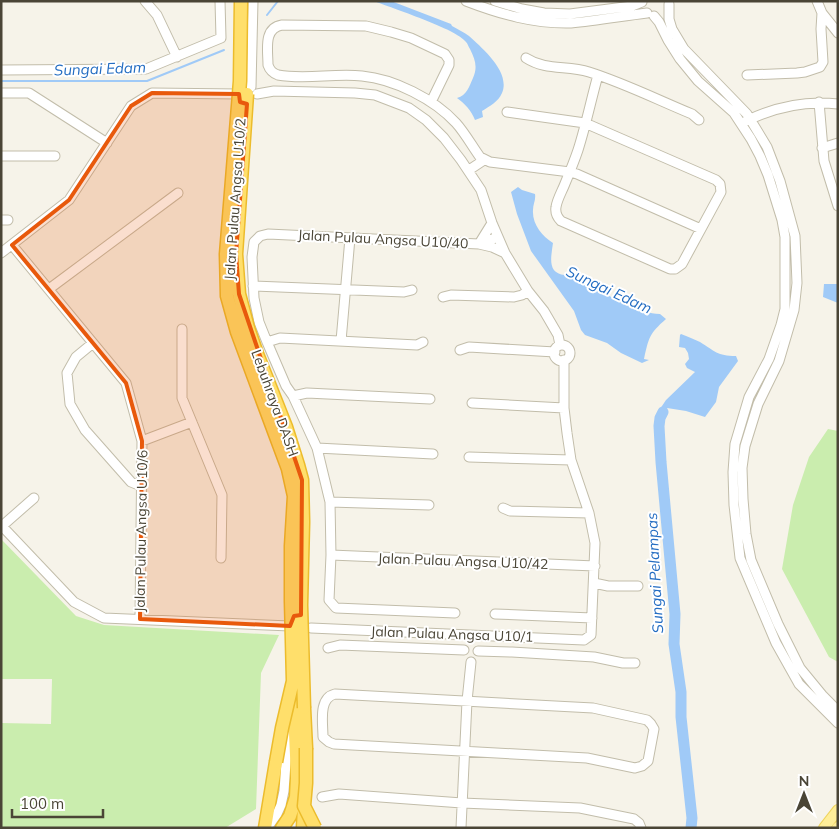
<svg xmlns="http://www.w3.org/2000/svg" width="839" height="829" font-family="Mulish,sans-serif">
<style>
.green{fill:#caedae}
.water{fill:#a0caf7}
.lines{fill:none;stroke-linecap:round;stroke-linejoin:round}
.stream{stroke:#a0caf7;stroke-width:2}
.river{stroke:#a0caf7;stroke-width:11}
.minor-casing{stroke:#c2bdaa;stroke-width:11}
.major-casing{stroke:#efd45d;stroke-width:12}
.highway-casing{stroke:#ecbc2c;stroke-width:15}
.minor{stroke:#fff;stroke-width:9}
.major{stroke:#fe9;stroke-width:10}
.highway{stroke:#ffdf6b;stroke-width:12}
.highway-bridge-casing{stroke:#ecbc2c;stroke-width:15;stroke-linecap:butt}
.highway-bridge{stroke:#ffdf6b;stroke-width:12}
.marked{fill:#e8590c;fill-opacity:0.2;stroke:#e8590c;stroke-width:4;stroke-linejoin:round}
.labels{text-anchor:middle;stroke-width:4;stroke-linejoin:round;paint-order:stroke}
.street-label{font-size:14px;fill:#4a4536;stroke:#fff}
.water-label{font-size:15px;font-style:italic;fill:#246dc2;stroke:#fff}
</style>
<rect width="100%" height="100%" fill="#f6f3e9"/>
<path class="green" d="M828,429L838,431V662L829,657L782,569L793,505L809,457Z
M1,539L76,616L104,625L279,635L261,673L256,809L225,828H1V723L51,724L52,679H1Z"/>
<path class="water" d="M374,1H391L451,24L452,26C457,29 464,32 469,36C482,48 511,72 502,93C498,102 490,106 482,111L483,117L475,120C471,110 465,104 457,98C467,95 469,87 473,78C478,67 475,59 470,49C468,46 468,44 466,42C457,29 391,8 374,1Z
M518,187L522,190L535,194C536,200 533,204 533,210C532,224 542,236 553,243C551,257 547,274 565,275C587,286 608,296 630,305C640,309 649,314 660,314L666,319C649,334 649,337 644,359L649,360L642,363L621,353L607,343L585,335L581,330L574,311L531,251L517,214L511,192Z
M824,284H838V303L823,297Z
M681,334C688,337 694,339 700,342C715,351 717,356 736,356L738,361L719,387L716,402L705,417L686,411L667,408L661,425L656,426L660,409L666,400L695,372L687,368L685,364L689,359L688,353L685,348L679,347L680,335Z"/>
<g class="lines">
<path class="stream" d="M267,15L278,1
M1,81H147L224,50"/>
<path class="river" d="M663,412L660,418L659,426L661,462L675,614L674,644L681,692V717L692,818L691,828"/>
<g class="minor-casing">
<path id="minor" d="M145,1L157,15L177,57
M466,1C500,14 534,24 571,23C596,21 622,16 647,13
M495,1L522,9L544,13L570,14L632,6L642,2
M817,1L822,13L838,33
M669,4V19L672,29L684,49L747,114L767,147L780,181L795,236L797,283L794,310L779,361L758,404L745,446L742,468L743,499L746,534L751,560L778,624L800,668L823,696L838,711
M654,16L659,22L668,40L680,59L698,81L734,113L751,139L760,156L768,175L782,220L785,237V309L781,325L769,359L749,397L735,444L733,472L734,505L740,558L776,643L799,684L838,723
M526,58C546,71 567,65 589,72C624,83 658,100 692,114L699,120
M1,70L146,69L221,38L220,1
M747,75L797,73L805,72L820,67L823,62L821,29L822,13
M251,87L253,1
M1,93H29L107,143
M257,94L274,91L355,93L375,95L409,108L426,120L444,138L461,160L481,190L492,223L505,253L528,291L544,311L558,335L560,345
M431,102L449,65V60L445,54L411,38L391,32L366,26L282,25C263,28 268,50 268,65C270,71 273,73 278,75C305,80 334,73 362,76C394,79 434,99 456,123C465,133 472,146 480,157L490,162L570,172L577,174L701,229
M819,102L824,161L838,206
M507,112L585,123L716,180L720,184L721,192L682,264L675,269H670L561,221C557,217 555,213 556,207C557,200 561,193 564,186C569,174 574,162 578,150C586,125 591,100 598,75
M746,121C775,107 805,100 838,104
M822,148L838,143
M1,156H55
M469,170L484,160
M1,220H8
M492,223L479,244L492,247L505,253
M12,245L126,383L142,441L140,619
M1,253L69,200L131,106L152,93L239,94
M253,286L404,292L412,290
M49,289L178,193
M443,297L451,295L514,297L522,295L528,291
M182,329V398L222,495L221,558
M341,341L350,238
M267,342L280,338L417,345L423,342
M93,343L76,357L67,373L70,404L85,430L131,482L141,486
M554 353a8 8 0 1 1 16 0a8 8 0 1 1-16 0Z
M460,350L469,347L555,352
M293,396L307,393L430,399
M472,403L564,408
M142,441L192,422
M317,448L433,454
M469,457L571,460
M330,502L429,505
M503,508L510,511L589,513
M1,525L74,602L104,618L290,626
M2,526L34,498
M331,555L595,566
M594,583L608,586H638
M455,613L336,608L329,600L331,555L330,502L317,448L293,396L286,386L267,342L259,322L254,298L252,257L254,242L260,236L268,234L479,244L498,237
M495,614L592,618
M311,628L584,640L591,635L595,543L589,513L571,460L567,433L564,408V360
M328,648L340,645L464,650
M478,651L512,652L594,657L623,663H635
M335,694L593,708L647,720L651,724L654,729L648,761L642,766L635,768L587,758L334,744L329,742L323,737C323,723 318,698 335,694Z
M322,797L339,794L462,803L580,808L634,819L639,823L641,828
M267,828L277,814L281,805L284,791L289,720
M461,828L467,701L471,662"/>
</g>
<g class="major-casing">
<path id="major" d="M824,828L838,810
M837,828L838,827"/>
</g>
<g class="highway-casing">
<path id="highway" d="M304,708L306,748
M265,828L276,762
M282,828L290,816L296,797L297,778L293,687
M303,828L304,806"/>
</g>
<use href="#minor" class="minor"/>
<use href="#major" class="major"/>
<use href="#highway" class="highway"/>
<g class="highway-bridge-casing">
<path id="highway-bridge" d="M241,1L240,81L226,254L227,296L237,332L288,469L294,496L291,546V601L293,681L282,728L276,762
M247,94L236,254L239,294L248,328L257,354L286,427L298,465L302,480L303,522L301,605L304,708
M306,748V783L304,806L315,828"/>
</g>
<use href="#highway-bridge" class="highway-bridge"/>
</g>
<path class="marked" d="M152,93L239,94L240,102L247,104L236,254L239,294L302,480L301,615L294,616L290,626L140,619L142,441L126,383L12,245L69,200L131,106Z"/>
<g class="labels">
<g class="street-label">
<text transform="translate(235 199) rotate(-86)" y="5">Jalan Pulau Angsa U10/2</text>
<text transform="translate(383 239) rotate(3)" y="5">Jalan Pulau Angsa U10/40</text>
<text transform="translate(275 403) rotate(70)" y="5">Lebuhraya DASH</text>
<text transform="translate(141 531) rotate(-89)" y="5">Jalan Pulau Angsa U10/6</text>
<text transform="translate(463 561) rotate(2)" y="5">Jalan Pulau Angsa U10/42</text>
<text transform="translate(452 634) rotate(2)" y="5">Jalan Pulau Angsa U10/1</text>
</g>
<g class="water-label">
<text transform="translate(100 69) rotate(-2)" y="5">Sungai Edam</text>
<text transform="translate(609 290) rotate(25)" y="5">Sungai Edam</text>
<text transform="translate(655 573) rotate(-93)" y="5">Sungai Pelampas</text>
</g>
</g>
<rect width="839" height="829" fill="none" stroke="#4a4536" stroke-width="5"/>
<g transform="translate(804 794)" stroke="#ffffff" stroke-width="4" paint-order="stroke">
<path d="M0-4L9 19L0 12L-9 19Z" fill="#4a4536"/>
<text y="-8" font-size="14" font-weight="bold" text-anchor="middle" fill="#4a4536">N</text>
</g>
<path d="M12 809v8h91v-8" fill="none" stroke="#4a4536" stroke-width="2.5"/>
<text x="20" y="809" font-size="15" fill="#4a4536" stroke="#ffffff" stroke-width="4" paint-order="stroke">100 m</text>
</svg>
